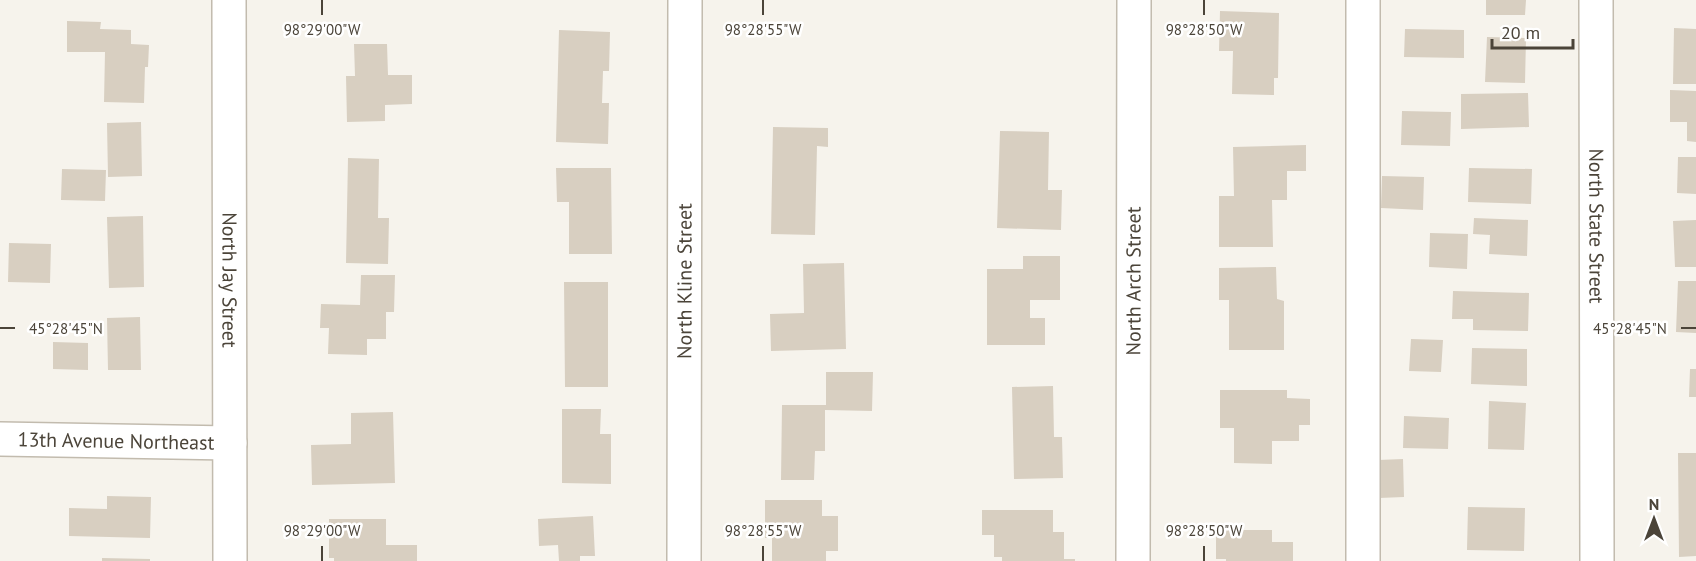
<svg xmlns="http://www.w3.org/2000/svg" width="1696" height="561" font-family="'PT Sans',sans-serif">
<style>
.building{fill:#d8cfc1}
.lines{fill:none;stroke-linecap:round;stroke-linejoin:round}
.minor-casing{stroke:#c2bbae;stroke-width:36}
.minor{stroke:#fff;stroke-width:33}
.ticks{fill:none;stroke:#4b4439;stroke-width:2}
.labels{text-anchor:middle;stroke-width:5;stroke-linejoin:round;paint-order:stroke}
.street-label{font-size:20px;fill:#4b4439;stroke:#fff}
.ticks-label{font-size:15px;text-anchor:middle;fill:#4b4439;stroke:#fff;stroke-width:5;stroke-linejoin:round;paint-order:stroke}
</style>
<rect width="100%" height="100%" fill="#f6f3ec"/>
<path class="building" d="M1486,0H1526L1525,15H1486Z
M1220,11L1279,13L1278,78H1274V95L1232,94L1233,51H1219Z
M67,21L101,22L100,29L131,30V44L149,45L148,67H145L144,103L104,102L105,52H67Z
M1674,28L1696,29V84H1673Z
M1405,29L1464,30V58L1404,57Z
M559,30L610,32L609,71H603L602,103H609L608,144L556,142Z
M1487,37L1526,38L1525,83L1485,82Z
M354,44H387L388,75H412V104L385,105V121L347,122L346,76H355Z
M1670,90L1696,91V142L1687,141V122H1670Z
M1528,93L1529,127L1461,129V94Z
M1402,111L1451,112L1450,146L1401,145Z
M141,122L142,176L108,177L107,123Z
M773,127L828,128V147L817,146L815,235L771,234Z
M1000,131L1049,132L1048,190H1062L1061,230L997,228Z
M1306,145V171H1287V200H1272L1273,247H1219V196H1234L1233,147Z
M1678,157H1696V194L1677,193Z
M348,158L379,159L378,218H389L388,264L346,263Z
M556,168H611L612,254H569V202H557Z
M1469,168L1532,169L1531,204L1468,202Z
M62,169L106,170L105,201L61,200Z
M1382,176L1424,177L1423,210L1381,208Z
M143,216L144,287L109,288L107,217Z
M1474,218L1528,220L1527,256L1489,254L1490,235L1473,234Z
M1696,220V267H1675L1673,221Z
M1430,233L1468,234L1467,269L1429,267Z
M9,243L51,244L50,283L8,282Z
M1023,256H1060V300H1030V318H1045V345H987V269H1023Z
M844,263L846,349L771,351L770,314L804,313L803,264Z
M1276,267L1277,299L1284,301V350H1229V300H1219V268Z
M361,275H395L394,312H386V339H367V355L328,354L329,328H320L321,304L360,305Z
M1678,281H1696V333L1676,332Z
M564,282H608V387H565Z
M1453,291L1529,293L1528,331L1473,330V319H1452Z
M140,317L141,370H108L107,318Z
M1411,339L1443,340L1441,372L1409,371Z
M53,342L88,343V370L53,369Z
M1472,348L1527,349V386L1471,384Z
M1690,369H1696V397H1689Z
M826,372H873L872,411L825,410V451H815L814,480H781L782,405H826Z
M1053,386L1054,437H1062L1063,478L1014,479L1012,387Z
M1220,390H1287V398L1310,399V425H1299V441H1272V464L1234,463V428H1220Z
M1489,401L1526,403L1524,450L1488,449Z
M562,409H601L600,434H611V484L562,483Z
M393,412L395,483L312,485L311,445L351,444V413Z
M1404,416L1449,418L1448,449L1403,448Z
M1678,453H1696V556L1679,557Z
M1403,459L1404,497L1379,498L1378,460Z
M107,496L151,497L150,538L69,536V508L107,509Z
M765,500H822V516H838V551H826V561H772V538H765Z
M1468,507L1525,508L1524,551L1467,550Z
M982,510H1053V532H1064V559H1075V561H1002V557H994V535H982Z
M593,516L595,556H580V561H559L558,545L539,546L538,519Z
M329,519H386V545H417V561H334V558H329Z
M1216,530H1272V542H1293V561H1226V559H1216Z
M102,558L150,559V561H102Z"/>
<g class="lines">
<g class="minor-casing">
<g id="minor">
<path id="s1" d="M229,0L230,561"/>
<path id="s2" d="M1596,0L1597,561"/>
<path id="s3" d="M0,439L230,443"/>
<path id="s4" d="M684,561L685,0"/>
<path id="s5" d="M1133,561L1134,0"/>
<path d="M1363,561V0"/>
</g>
</g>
<use href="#minor" class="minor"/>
</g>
<path class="ticks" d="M322,0V15M763,0V15M1204,0V15M0,328H15M1681,328H1696M322,546V561M763,546V561M1204,546V561"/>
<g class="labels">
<g class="street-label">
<text dy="7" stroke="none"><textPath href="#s2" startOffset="226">North State Street</textPath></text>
<text dy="7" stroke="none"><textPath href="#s1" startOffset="280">North Jay Street</textPath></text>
<text dy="7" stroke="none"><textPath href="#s4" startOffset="280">North Kline Street</textPath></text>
<text dy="7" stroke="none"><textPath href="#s5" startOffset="280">North Arch Street</textPath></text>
<text dy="7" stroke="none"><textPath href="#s3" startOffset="116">13th Avenue Northeast</textPath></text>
</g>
</g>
<g class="ticks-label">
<text x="322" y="35">98°29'00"W</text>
<text x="763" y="35">98°28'55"W</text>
<text x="1204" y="35">98°28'50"W</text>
<text x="66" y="334">45°28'45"N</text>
<text x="1630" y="334">45°28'45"N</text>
<text x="322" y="536">98°29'00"W</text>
<text x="763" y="536">98°28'55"W</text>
<text x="1204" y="536">98°28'50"W</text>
</g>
<g transform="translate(1654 519)" stroke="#ffffff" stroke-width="4.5" paint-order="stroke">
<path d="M0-4.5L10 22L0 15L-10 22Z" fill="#4b4439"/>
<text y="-9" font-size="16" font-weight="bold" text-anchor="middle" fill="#4b4439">N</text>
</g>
<path d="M1492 39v9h81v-9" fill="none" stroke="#4b4439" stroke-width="3"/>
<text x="1501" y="39" font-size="18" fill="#4b4439" stroke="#ffffff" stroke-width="4.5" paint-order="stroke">20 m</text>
</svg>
